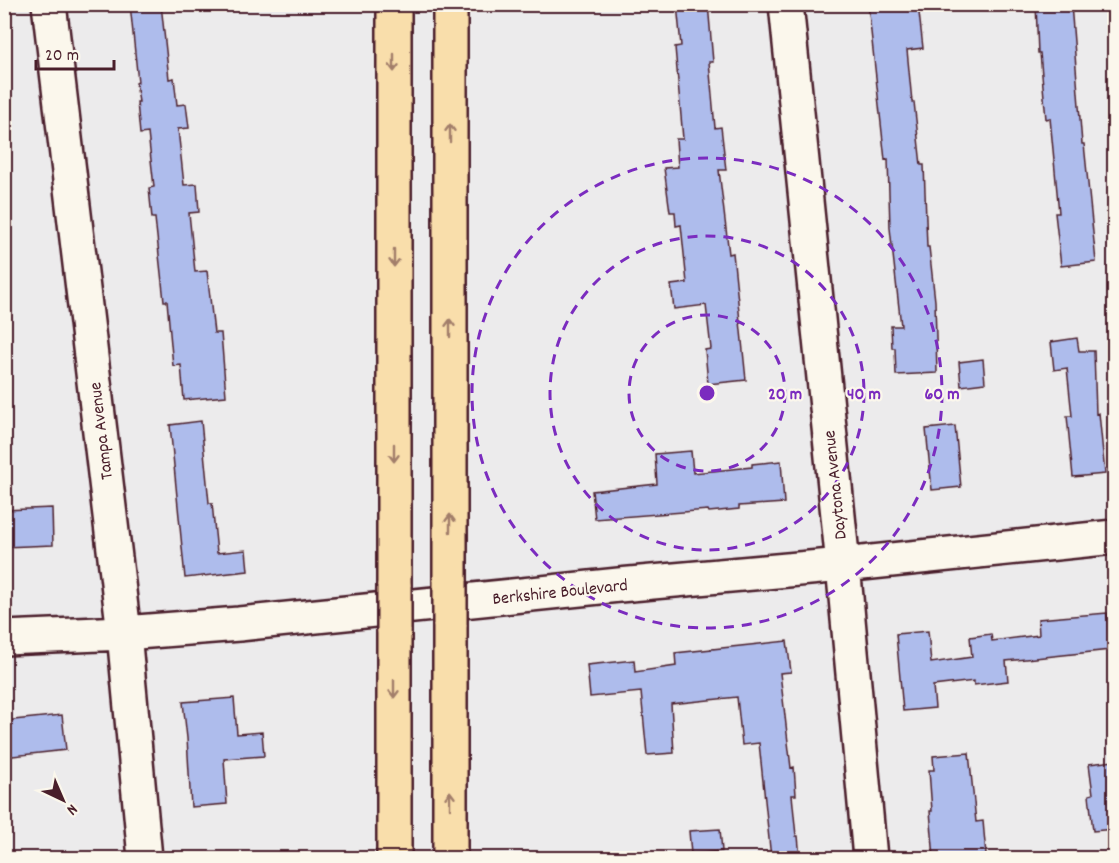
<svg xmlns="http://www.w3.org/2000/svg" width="1119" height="863" font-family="Dekko,sans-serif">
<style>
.building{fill:#aebcec;stroke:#4a1f2b;stroke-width:1.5}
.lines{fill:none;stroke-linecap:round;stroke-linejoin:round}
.minor-casing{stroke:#4a1f2b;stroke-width:38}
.highway-casing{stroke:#4a1f2b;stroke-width:38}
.minor{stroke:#fbf7ec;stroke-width:33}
.highway{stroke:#f9deab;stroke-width:33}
.highway-bridge-casing{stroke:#4a1f2b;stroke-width:38;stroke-linecap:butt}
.highway-bridge{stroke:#f9deab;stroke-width:33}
.oneway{stroke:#a27e6b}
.ring{fill:none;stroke:#7b2cbf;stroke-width:3;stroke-dasharray:10 8}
.labels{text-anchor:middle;stroke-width:4.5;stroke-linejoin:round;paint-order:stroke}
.street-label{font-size:18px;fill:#4a1f2b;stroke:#fbf7ec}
.centre{fill:#7b2cbf;stroke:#fbf7ec;stroke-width:3}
.ring-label{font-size:18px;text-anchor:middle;font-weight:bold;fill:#7b2cbf;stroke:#fbf7ec;stroke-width:4.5;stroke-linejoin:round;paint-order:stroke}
</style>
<rect width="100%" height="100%" fill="#ecebec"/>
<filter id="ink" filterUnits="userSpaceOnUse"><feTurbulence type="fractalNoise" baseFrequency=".0167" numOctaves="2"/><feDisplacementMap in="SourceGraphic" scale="12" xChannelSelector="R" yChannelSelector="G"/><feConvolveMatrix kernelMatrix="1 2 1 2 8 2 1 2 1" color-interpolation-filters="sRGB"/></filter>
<g filter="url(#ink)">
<path class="building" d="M130,4H161L169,79L174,78L177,105L186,104L189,128L178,129L184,185L197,184L199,212L189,213L195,272L207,271L214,333H221L226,396L184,400L181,365L173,366L167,301H164L155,218H152L149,188L154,187L148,133L140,134L137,102H139L136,83L138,82Z
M677,4H708L713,62H709L715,128L721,127L726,170H719L729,254L733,253L746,380L708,384L705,350L711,349L706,305L674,309L671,285L687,283L681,225L676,226L675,212H670L664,168L678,167L676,139H683L675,47L681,46Z
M868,4H918L923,48L907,50L912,102H914L921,165H924L927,247H929L935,301L937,373L896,375L895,348H892L891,326H901L890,228L888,159L885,160Z
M1036,4H1071L1082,144H1084L1096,262L1061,266L1055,213H1059L1050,118L1046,119L1040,53H1038Z
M1077,338L1079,351H1094L1096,414L1099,413L1105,474L1073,477L1067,416H1072L1067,368L1054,370L1051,342Z
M983,359L985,383L961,386L959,362Z
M201,421L209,503H212L217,553L246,550L248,571L185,578L170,425Z
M955,426L961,487L932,490L926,429Z
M691,451L693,473L752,467V464L781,461L784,503L739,506V509L709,512L708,510L595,519L592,491L657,484L655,454Z
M52,508L53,545L4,547V510Z
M1107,613L1110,650L1006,661L1008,681L974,685V681L933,686L935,708L903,711L896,634L928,631L931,663L972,657L970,637L991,634L992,641L1039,635L1038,619Z
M787,641L791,672L780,673L791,768L794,767L796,795H792L796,836H798L800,858H771L759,743L742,745L737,697L671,704L674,753L647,755L641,692L590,697L587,665L634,660L635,672L676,666L675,653Z
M234,698L237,734L262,732L264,756L224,759L227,804L191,807L187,738L183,702Z
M62,715L66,750L4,757V721Z
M969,753L976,822L983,821L986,855L934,858L930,811H932L929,770H934L933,756Z
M1114,761V829L1093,831L1089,795L1093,794L1089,764Z
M720,829L722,851L691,854L689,831Z"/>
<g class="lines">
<g class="minor-casing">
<path id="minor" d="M49,4L124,633L145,858
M786,4L843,565L870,858
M4,638L124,633L239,624L619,585L843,565L1114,537"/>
</g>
<g class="highway-casing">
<path id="highway" d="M394,4V586
M450,4V581
M450,624V858
M394,630V858"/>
</g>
<use href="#minor" class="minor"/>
<use href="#highway" class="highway"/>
<g class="highway-bridge-casing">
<path id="highway-bridge" d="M394,586V630
M450,624V581"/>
</g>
<use href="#highway-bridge" class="highway-bridge"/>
</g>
<defs><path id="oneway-shaft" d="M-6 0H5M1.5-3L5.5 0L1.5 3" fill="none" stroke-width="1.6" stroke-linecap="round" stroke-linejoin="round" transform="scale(1.5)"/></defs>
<g class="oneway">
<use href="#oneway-shaft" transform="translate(394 63) rotate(90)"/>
<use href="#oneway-shaft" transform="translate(450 133) rotate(-90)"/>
<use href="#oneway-shaft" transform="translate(394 258) rotate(90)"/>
<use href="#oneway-shaft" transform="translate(450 328) rotate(-90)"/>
<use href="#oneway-shaft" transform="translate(394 453) rotate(90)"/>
<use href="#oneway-shaft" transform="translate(450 523) rotate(-90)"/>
<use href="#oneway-shaft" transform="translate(394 689) rotate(90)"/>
<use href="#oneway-shaft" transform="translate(450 800) rotate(-90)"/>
</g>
</g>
<g class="ring">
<circle cx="707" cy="393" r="78"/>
<circle cx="707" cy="393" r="157"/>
<circle cx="707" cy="393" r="235"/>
</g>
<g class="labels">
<g class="street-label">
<text transform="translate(100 431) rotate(-97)" y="6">Tampa Avenue</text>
<text transform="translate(834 485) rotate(-96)" y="6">Daytona Avenue</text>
<text transform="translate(560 591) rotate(-6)" y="6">Berkshire Boulevard</text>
</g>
</g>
<circle cx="707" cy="393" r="9" class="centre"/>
<g class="ring-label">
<text x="785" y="399">20 m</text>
<text x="864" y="399">40 m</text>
<text x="942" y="399">60 m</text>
</g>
<rect width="1119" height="863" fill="none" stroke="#fbf7ec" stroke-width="24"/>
<rect x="12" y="12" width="1095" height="839" fill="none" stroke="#4a1f2b" stroke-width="2" filter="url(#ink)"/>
<g transform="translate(63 800) rotate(136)" stroke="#fbf7ec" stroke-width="4.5" paint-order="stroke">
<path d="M0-4.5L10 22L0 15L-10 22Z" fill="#4a1f2b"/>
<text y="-9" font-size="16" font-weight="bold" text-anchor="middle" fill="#4a1f2b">N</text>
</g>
<path d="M36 60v9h78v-9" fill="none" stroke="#4a1f2b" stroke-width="3"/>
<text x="45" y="60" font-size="18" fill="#4a1f2b" stroke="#fbf7ec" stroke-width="4.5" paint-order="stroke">20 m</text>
</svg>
